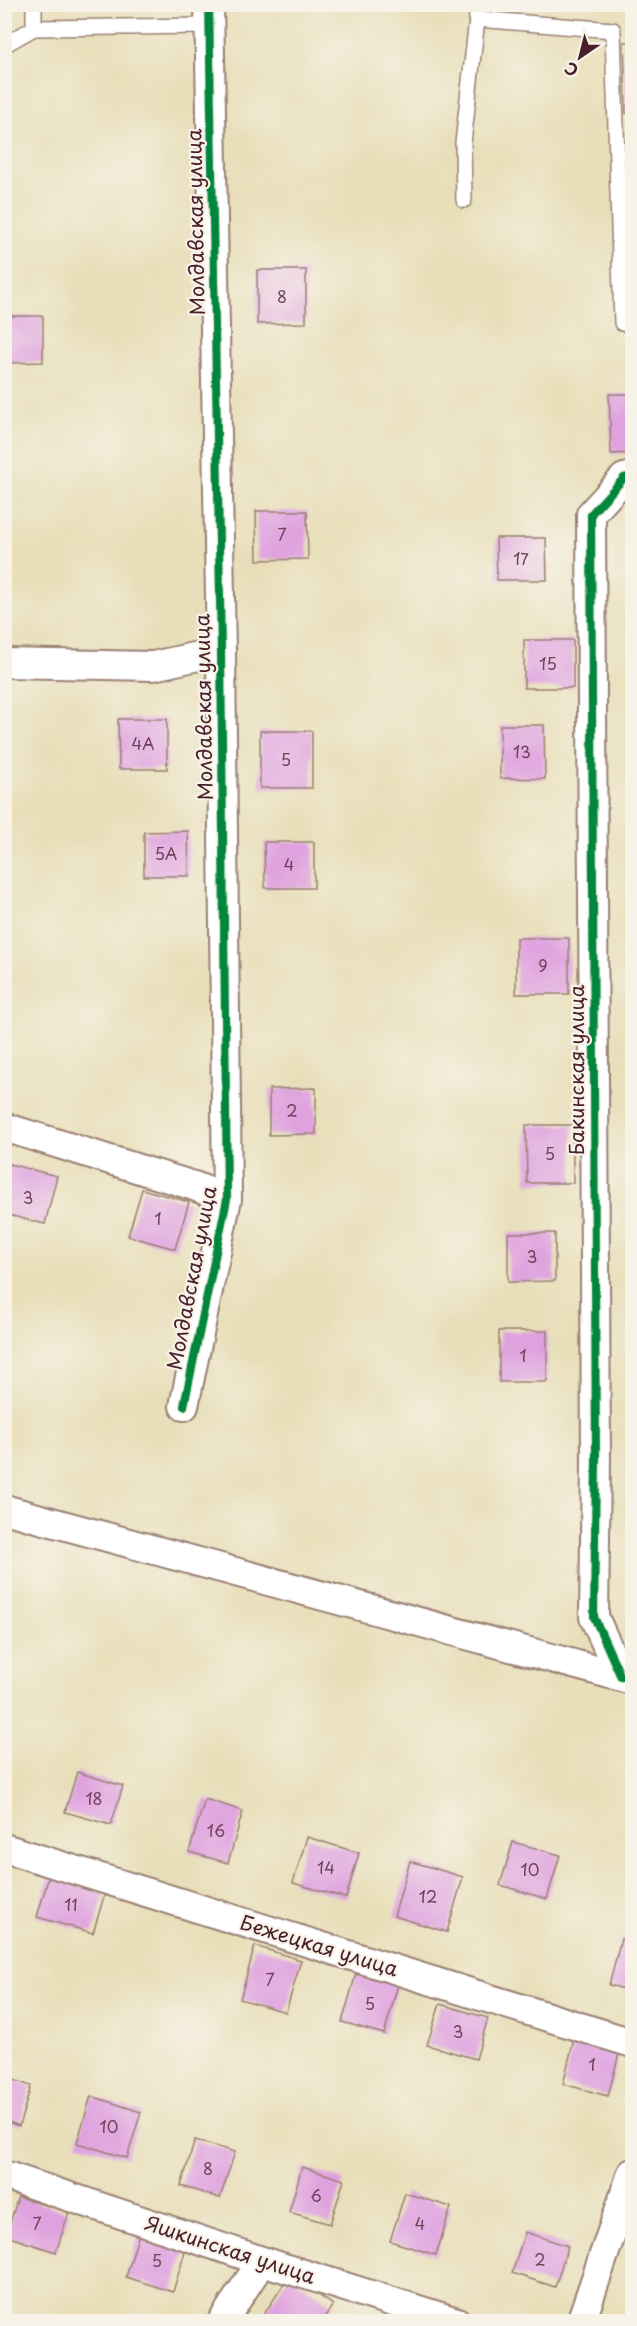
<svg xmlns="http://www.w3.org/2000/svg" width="637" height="2326" font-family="'Playpen Sans',sans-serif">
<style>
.building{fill:#dfa2df}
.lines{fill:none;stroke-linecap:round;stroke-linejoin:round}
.lane-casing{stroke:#997f72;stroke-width:18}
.street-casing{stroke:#997f72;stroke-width:32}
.lane{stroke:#fff;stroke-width:15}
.street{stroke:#fff;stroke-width:28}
.cycleway-casing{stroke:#f7f3e8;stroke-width:11}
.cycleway{stroke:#00873e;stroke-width:8}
.labels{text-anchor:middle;stroke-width:4.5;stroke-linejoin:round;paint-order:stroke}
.number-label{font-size:16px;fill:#6f4058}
.street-label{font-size:20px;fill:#4a1f2b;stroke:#f7f3e8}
</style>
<rect width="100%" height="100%" fill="#f7f3e8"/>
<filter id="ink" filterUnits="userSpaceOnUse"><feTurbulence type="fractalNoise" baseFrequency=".0167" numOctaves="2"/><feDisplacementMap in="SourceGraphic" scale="12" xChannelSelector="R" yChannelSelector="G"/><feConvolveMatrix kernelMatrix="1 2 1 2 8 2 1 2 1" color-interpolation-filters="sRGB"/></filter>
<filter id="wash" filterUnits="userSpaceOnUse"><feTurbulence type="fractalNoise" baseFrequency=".008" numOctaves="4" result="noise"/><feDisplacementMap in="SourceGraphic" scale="24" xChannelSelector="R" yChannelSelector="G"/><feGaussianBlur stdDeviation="1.35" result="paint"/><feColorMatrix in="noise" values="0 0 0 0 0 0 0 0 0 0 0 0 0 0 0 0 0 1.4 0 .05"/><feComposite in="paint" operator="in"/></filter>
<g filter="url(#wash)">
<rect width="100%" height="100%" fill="#e8dfba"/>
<g id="blocks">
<path class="building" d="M624,42H632V112L626,113Z
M257,270H306V323L257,324Z
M4,316H43V362L4,363Z
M609,394H632V453L611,454Z
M256,511H307L308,559L257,560Z
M496,538H546L547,580H497Z
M524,640H573V688H524Z
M118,719H167V769H119Z
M500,725H544L545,779L500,778Z
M260,731H312V788H260Z
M188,831L189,876H144V832Z
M264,842H314V888H265Z
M516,938H569V994H516Z
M316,1088V1134L269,1135V1089Z
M526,1125H573V1183H527Z
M9,1164L57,1176L45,1224L4,1214V1183Z
M142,1189L189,1202L175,1249L128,1236Z
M508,1233H555V1281L508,1282Z
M499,1331H547V1382H499Z
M77,1772L123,1786L111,1825L65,1812Z
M205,1799L243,1811L228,1863L189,1852Z
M307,1837L359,1853L346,1898L293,1883Z
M513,1842L560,1855L547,1899L500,1885Z
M410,1861L463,1877L447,1932L394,1916Z
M49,1876L105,1893L93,1933L37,1917Z
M621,1939L632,1942V1991L609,1985Z
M255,1946L301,1960L286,2012L240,1999Z
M356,1974L398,1985L384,2034L342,2022Z
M440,2004L488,2018L476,2059L427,2045Z
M575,2035L621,2046L608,2096L563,2084Z
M5,2077L31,2086L19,2126L5,2121Z
M91,2096L141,2112L127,2158L77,2143Z
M195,2140L235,2152L220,2198L181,2186Z
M302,2167L344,2180L330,2224L289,2212Z
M405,2193L451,2207L436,2255L390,2241Z
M18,2197L69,2212L56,2252L6,2236Z
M140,2230L187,2245L173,2292L126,2277Z
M525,2232L568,2246L555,2287L512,2273Z
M290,2275L333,2305L321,2322H269L262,2317Z"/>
</g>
</g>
<g filter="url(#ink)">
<use href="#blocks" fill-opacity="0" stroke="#997f72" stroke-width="1.5"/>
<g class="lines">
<g class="lane-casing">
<path id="lane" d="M476,4L477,19L613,30L622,323L632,324
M34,28L209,26
M4,45L34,28V4
M464,200L463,143L477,19"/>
</g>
<g class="street-casing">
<path id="street" d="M4,663L153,666L221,651
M4,1127L194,1186L227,1199
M184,1406L227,1199L221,651L209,4
M4,1509L632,1680
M621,1677L594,1617L596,1461L591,514L624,478L632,476
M4,1848L632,2043
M4,2175L262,2261L457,2322
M222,2322L262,2261
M581,2322L632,2173"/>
</g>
<use href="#lane" class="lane"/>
<use href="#street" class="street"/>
<g class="cycleway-casing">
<path id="cycleway" d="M184,1406L227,1199L221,651L209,4
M621,1677L594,1617L596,1461L591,514L624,478L632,476"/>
</g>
<use href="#cycleway" class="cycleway"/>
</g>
</g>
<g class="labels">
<g class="number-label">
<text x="282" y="303">8</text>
<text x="282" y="541">7</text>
<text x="521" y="565">17</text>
<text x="548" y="670">15</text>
<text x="143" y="750">4А</text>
<text x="522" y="758">13</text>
<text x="286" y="766">5</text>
<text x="166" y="860">5А</text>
<text x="289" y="871">4</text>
<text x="543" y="972">9</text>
<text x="292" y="1117">2</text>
<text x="550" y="1160">5</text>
<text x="28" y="1204">3</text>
<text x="158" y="1225">1</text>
<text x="532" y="1263">3</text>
<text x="523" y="1362">1</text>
<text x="94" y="1805">18</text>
<text x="216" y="1837">16</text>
<text x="326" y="1874">14</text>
<text x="530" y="1876">10</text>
<text x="428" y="1903">12</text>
<text x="71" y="1911">11</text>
<text x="270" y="1986">7</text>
<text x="370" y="2010">5</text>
<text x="458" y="2038">3</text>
<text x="592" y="2071">1</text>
<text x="109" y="2133">10</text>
<text x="208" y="2175">8</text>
<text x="316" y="2202">6</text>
<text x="37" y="2230">7</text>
<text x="420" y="2230">4</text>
<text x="540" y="2266">2</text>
<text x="157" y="2267">5</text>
</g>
<g class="street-label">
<text transform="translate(196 222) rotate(-91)" y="7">Молдавская улица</text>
<text transform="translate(204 707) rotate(-91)" y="7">Молдавская улица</text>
<text transform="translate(577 1070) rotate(-90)" y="7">Бакинская улица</text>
<text transform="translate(192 1278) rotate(-79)" y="7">Молдавская улица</text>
<text transform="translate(319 1946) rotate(17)" y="7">Бежецкая улица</text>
<text transform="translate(230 2250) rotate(18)" y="7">Яшкинская улица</text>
</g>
</g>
<rect width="637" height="2326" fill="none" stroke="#f7f3e8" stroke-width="24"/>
<g transform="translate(580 57) rotate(215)" stroke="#f7f3e8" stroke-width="4.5" paint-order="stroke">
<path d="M0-4.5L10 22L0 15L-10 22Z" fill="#4a1f2b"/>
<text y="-9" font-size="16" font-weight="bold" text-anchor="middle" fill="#4a1f2b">С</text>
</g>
</svg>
